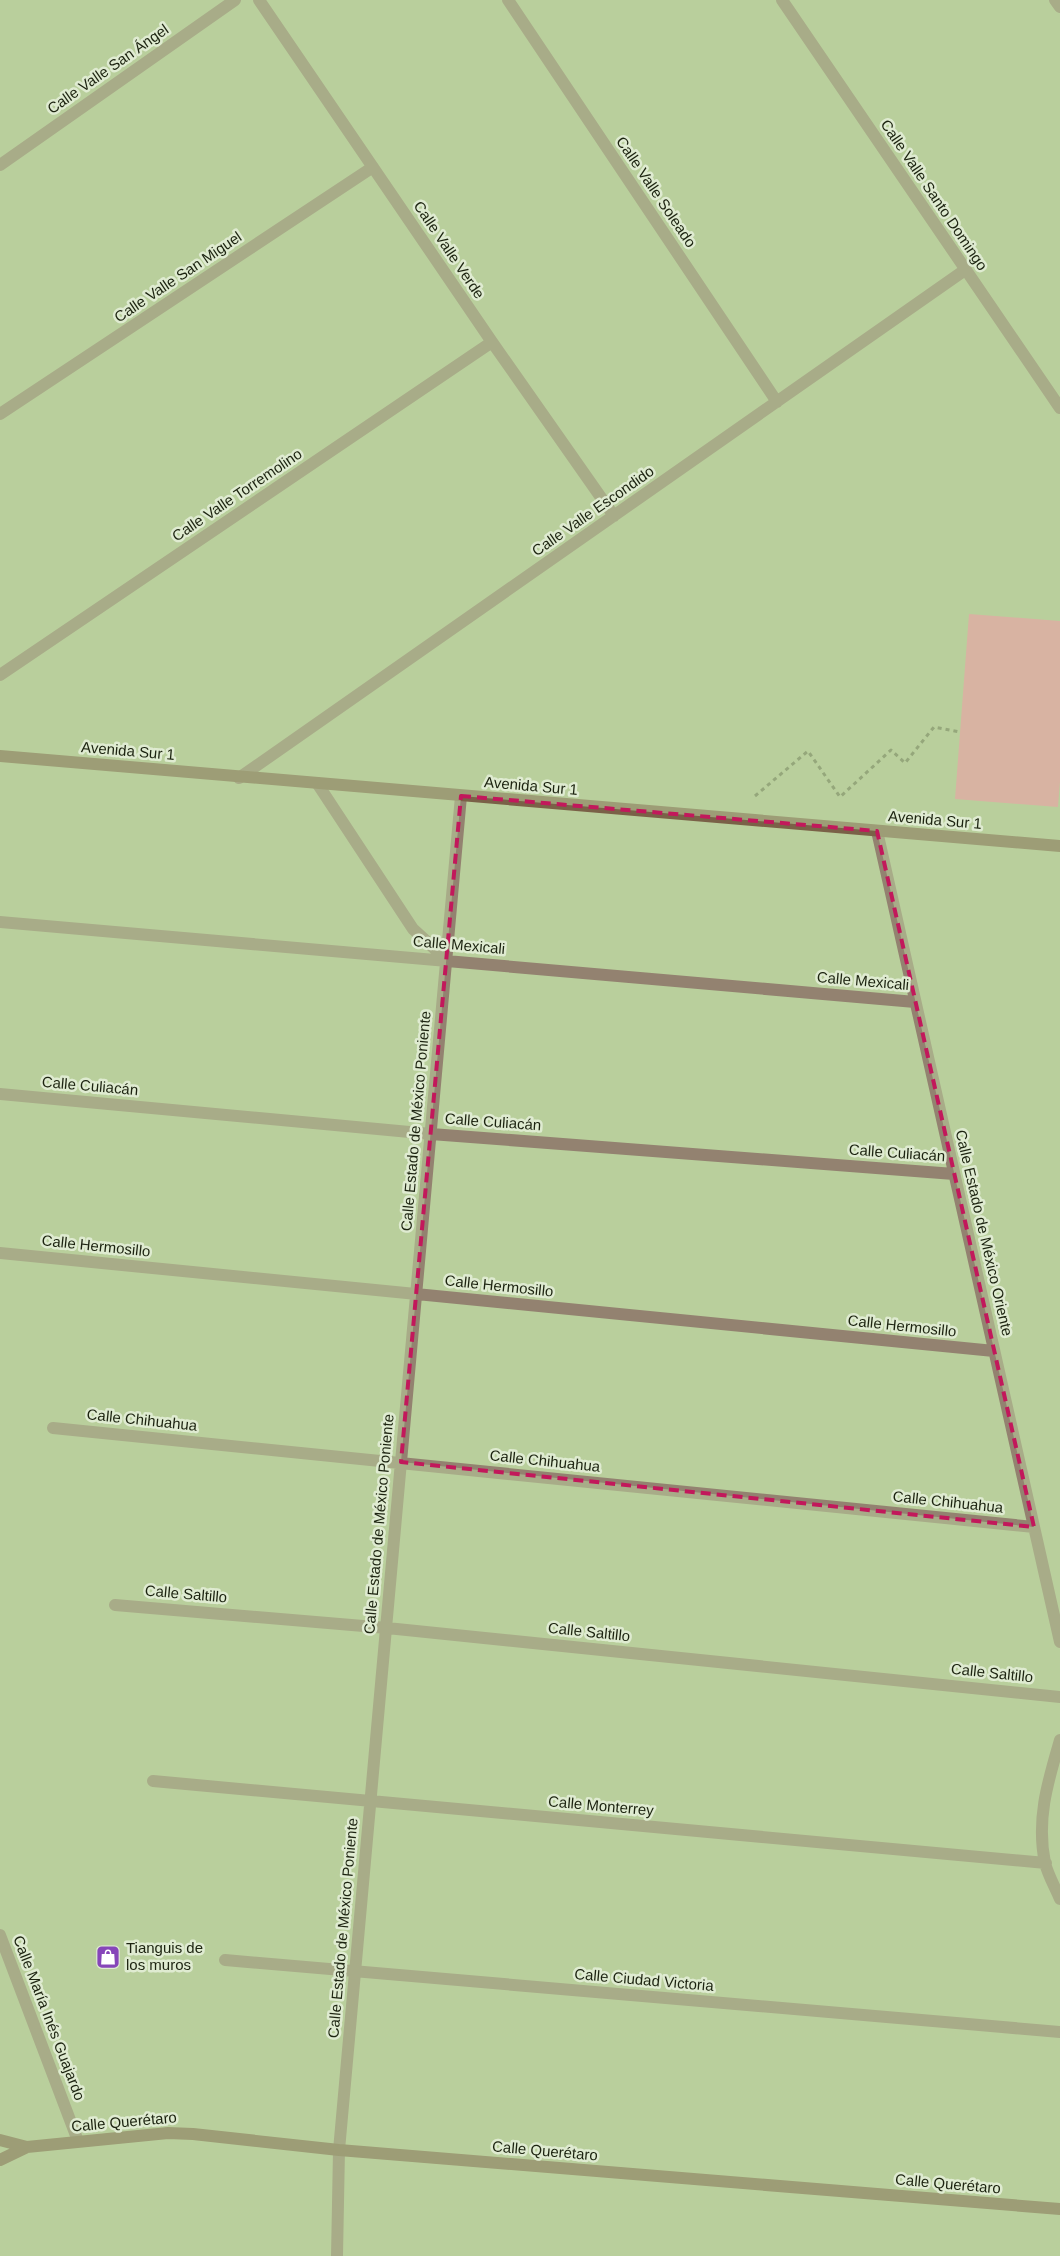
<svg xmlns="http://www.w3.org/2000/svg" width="1060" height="2256" font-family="Helvetica,sans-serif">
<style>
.pitch{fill:#fc91a8}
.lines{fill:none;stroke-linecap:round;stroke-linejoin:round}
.path{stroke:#687653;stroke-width:3;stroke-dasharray:4 4;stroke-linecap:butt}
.street{stroke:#938270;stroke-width:12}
.secondary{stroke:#7a6147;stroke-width:12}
.marked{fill:none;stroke:#c2185b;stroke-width:4;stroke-dasharray:10 6;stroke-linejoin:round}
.labels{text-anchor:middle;stroke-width:5;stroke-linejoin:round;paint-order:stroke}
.street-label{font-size:15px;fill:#1c2310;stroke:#dfebd1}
.poi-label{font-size:15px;fill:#1c2310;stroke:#dfebd1;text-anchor:start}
</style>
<rect width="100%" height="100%" fill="#b9cf9c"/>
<path class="pitch" d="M969,614L1060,621V781L1058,807L955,799Z"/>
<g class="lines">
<path class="path" d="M755,796L808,751L840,797L891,750L905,763L934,727L960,732"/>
<path class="street" d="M259,0L492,342L614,516
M508,0L777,402
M782,0L1060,408
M1055,0L1060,7
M0,165L235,0
M0,414L373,167
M0,675L492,342
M239,778L965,270
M317,783L413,929L447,960
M877,831L1060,1642
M0,922L915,1002
M0,1094L431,1134L954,1174
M0,1253L994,1351
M53,1428L1034,1527
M115,1605L387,1628L1060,1697
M1060,1740C1048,1781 1036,1819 1045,1863C1048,1875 1055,1887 1060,1899
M153,1781L1046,1863
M0,1935L78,2141
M225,1960L1060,2032
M337,2256L339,2150L461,796"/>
<path class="secondary" d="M0,756L1060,846
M0,2140L27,2147
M0,2160L27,2147L168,2133L193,2134L339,2150L1060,2209"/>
</g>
<path d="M0 0H1060V2256H0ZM461,796L877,831L1034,1527L401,1462Z" fill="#b9cf9c" fill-opacity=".55" fill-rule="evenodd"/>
<path class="marked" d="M461,796L877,831L1034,1527L401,1462Z"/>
<defs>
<g id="shop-square" transform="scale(1.25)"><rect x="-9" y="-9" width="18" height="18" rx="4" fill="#8645b9" stroke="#dfebd1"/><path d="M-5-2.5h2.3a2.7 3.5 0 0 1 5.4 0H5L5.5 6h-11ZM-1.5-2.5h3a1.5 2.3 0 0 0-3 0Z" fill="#fff"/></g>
</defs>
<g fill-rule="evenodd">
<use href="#shop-square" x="108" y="1957"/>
</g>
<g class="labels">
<g class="street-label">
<text transform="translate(108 69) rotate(-35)" y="5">Calle Valle San Ángel</text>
<text transform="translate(656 192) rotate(56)" y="5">Calle Valle Soleado</text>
<text transform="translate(934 195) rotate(56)" y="5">Calle Valle Santo Domingo</text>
<text transform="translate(449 250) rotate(56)" y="5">Calle Valle Verde</text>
<text transform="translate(178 277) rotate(-34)" y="5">Calle Valle San Miguel</text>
<text transform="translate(237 495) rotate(-34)" y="5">Calle Valle Torremolino</text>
<text transform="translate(593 511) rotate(-35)" y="5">Calle Valle Escondido</text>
<text transform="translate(128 751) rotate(5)" y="5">Avenida Sur 1</text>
<text transform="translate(531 786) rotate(5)" y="5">Avenida Sur 1</text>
<text transform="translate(935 820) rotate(5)" y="5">Avenida Sur 1</text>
<text transform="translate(459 945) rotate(5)" y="5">Calle Mexicali</text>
<text transform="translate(863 981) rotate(5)" y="5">Calle Mexicali</text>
<text transform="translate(90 1086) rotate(5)" y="5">Calle Culiacán</text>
<text transform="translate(416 1121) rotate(-85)" y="5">Calle Estado de México Poniente</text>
<text transform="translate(493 1122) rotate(4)" y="5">Calle Culiacán</text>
<text transform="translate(897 1153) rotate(4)" y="5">Calle Culiacán</text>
<text transform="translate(984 1233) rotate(77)" y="5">Calle Estado de México Oriente</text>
<text transform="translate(96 1246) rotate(6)" y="5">Calle Hermosillo</text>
<text transform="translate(499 1286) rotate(6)" y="5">Calle Hermosillo</text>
<text transform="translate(902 1326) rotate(6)" y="5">Calle Hermosillo</text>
<text transform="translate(142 1420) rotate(6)" y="5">Calle Chihuahua</text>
<text transform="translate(545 1461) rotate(6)" y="5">Calle Chihuahua</text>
<text transform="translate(948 1502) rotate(6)" y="5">Calle Chihuahua</text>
<text transform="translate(379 1524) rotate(-85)" y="5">Calle Estado de México Poniente</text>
<text transform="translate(186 1594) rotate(5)" y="5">Calle Saltillo</text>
<text transform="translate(589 1632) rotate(6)" y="5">Calle Saltillo</text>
<text transform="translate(992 1673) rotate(6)" y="5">Calle Saltillo</text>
<text transform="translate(601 1806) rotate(5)" y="5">Calle Monterrey</text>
<text transform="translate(343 1928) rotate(-85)" y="5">Calle Estado de México Poniente</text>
<text transform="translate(644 1980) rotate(5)" y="5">Calle Ciudad Victoria</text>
<text transform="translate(49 2018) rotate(69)" y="5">Calle María Inés Guajardo</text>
<text transform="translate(124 2122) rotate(-5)" y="5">Calle Querétaro</text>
<text transform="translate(545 2151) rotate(5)" y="5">Calle Querétaro</text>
<text transform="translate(948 2184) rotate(5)" y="5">Calle Querétaro</text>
</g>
<g class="poi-label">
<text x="126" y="1953">Tianguis de<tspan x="126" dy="17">los muros</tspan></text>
</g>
</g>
</svg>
